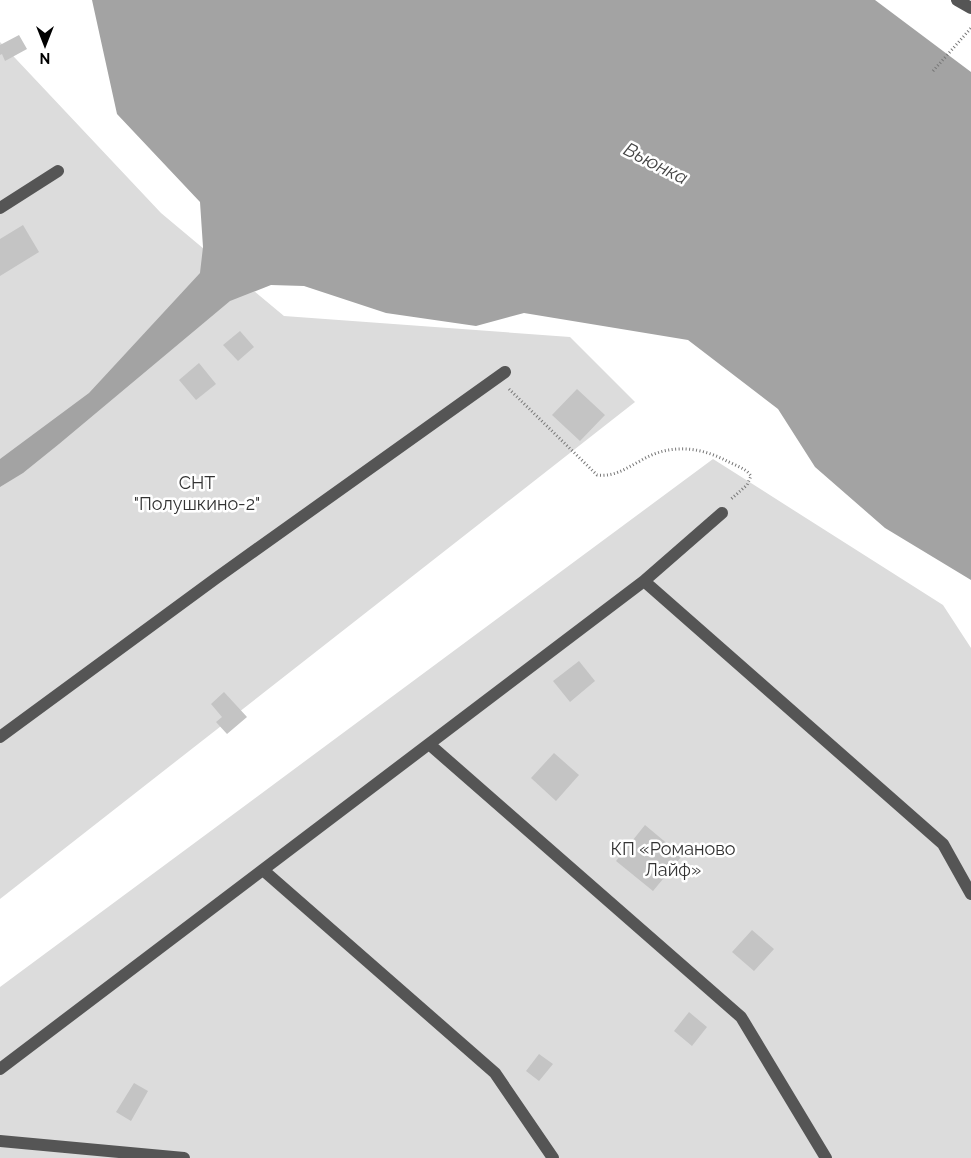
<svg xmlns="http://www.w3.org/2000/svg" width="971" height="1158" font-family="Raleway,sans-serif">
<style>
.green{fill:#dcdcdc}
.water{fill:#a3a3a3}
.building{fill:#c4c4c4}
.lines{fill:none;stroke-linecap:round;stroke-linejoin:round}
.path{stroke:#777;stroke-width:3;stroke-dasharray:1 2.5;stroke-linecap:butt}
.minor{stroke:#555;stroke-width:12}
.labels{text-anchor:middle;stroke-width:5;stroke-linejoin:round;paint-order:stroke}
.park-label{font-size:18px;fill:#333;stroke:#fff}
.water-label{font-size:19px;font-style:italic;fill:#444;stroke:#fff}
</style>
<rect width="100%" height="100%" fill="#fff"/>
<path class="green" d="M0,42L161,213L284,316L570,337L635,402L0,899Z
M713,459L943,605L971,648V1158H0V987Z"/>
<path class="water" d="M92,0H875L971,72V580L885,528L815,467L778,409L688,340L524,313L476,326L386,313L304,286L271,285L230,301L59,444L23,473L0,487V459L89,393L200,273L203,247L200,202L117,114Z"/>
<path class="building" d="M19,35L27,49L5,61L2,54L0,55V45Z
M23,225L39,252L0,276V239Z
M240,331L254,347L238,361L223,345Z
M199,363L216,384L196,400L179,380Z
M577,389L605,415L580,441L552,415Z
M579,661L595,681L570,702L553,681Z
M224,692L247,717L227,734L216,722L222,717L211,704Z
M554,753L579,775L556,801L531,778Z
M645,825L682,856L653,891L616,861Z
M752,930L774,949L754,971L732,952Z
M689,1012L707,1027L692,1046L674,1031Z
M539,1054L553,1064L539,1081L526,1071Z
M134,1083L148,1091L131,1121L116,1112Z"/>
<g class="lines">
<path class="path" d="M933,71L971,28
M509,389L597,475C614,477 625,469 640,461C668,444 697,446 725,460C734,465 746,468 751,476L747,485L730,500"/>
<path class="minor" d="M957,0L971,8
M0,208L58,171
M644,581L943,844L971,894
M0,737L215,579L505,372
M429,744L741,1017L826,1158
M263,870L495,1073L553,1158
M0,1069L644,581L722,513
M0,1141L184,1158"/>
</g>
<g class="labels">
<g class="park-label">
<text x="197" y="489">СНТ<tspan x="197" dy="21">"Полушкино-2"</tspan></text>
<text x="673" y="855">КП «Романово<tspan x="673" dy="21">Лайф»</tspan></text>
</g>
<g class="water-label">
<text transform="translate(656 163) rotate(27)" y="7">Вьюнка</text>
</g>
</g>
<g transform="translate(45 45) rotate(180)" stroke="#ffffff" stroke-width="4" paint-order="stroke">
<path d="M0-4L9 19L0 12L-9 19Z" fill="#000000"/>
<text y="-8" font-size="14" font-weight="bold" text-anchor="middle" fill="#000000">N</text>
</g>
</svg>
